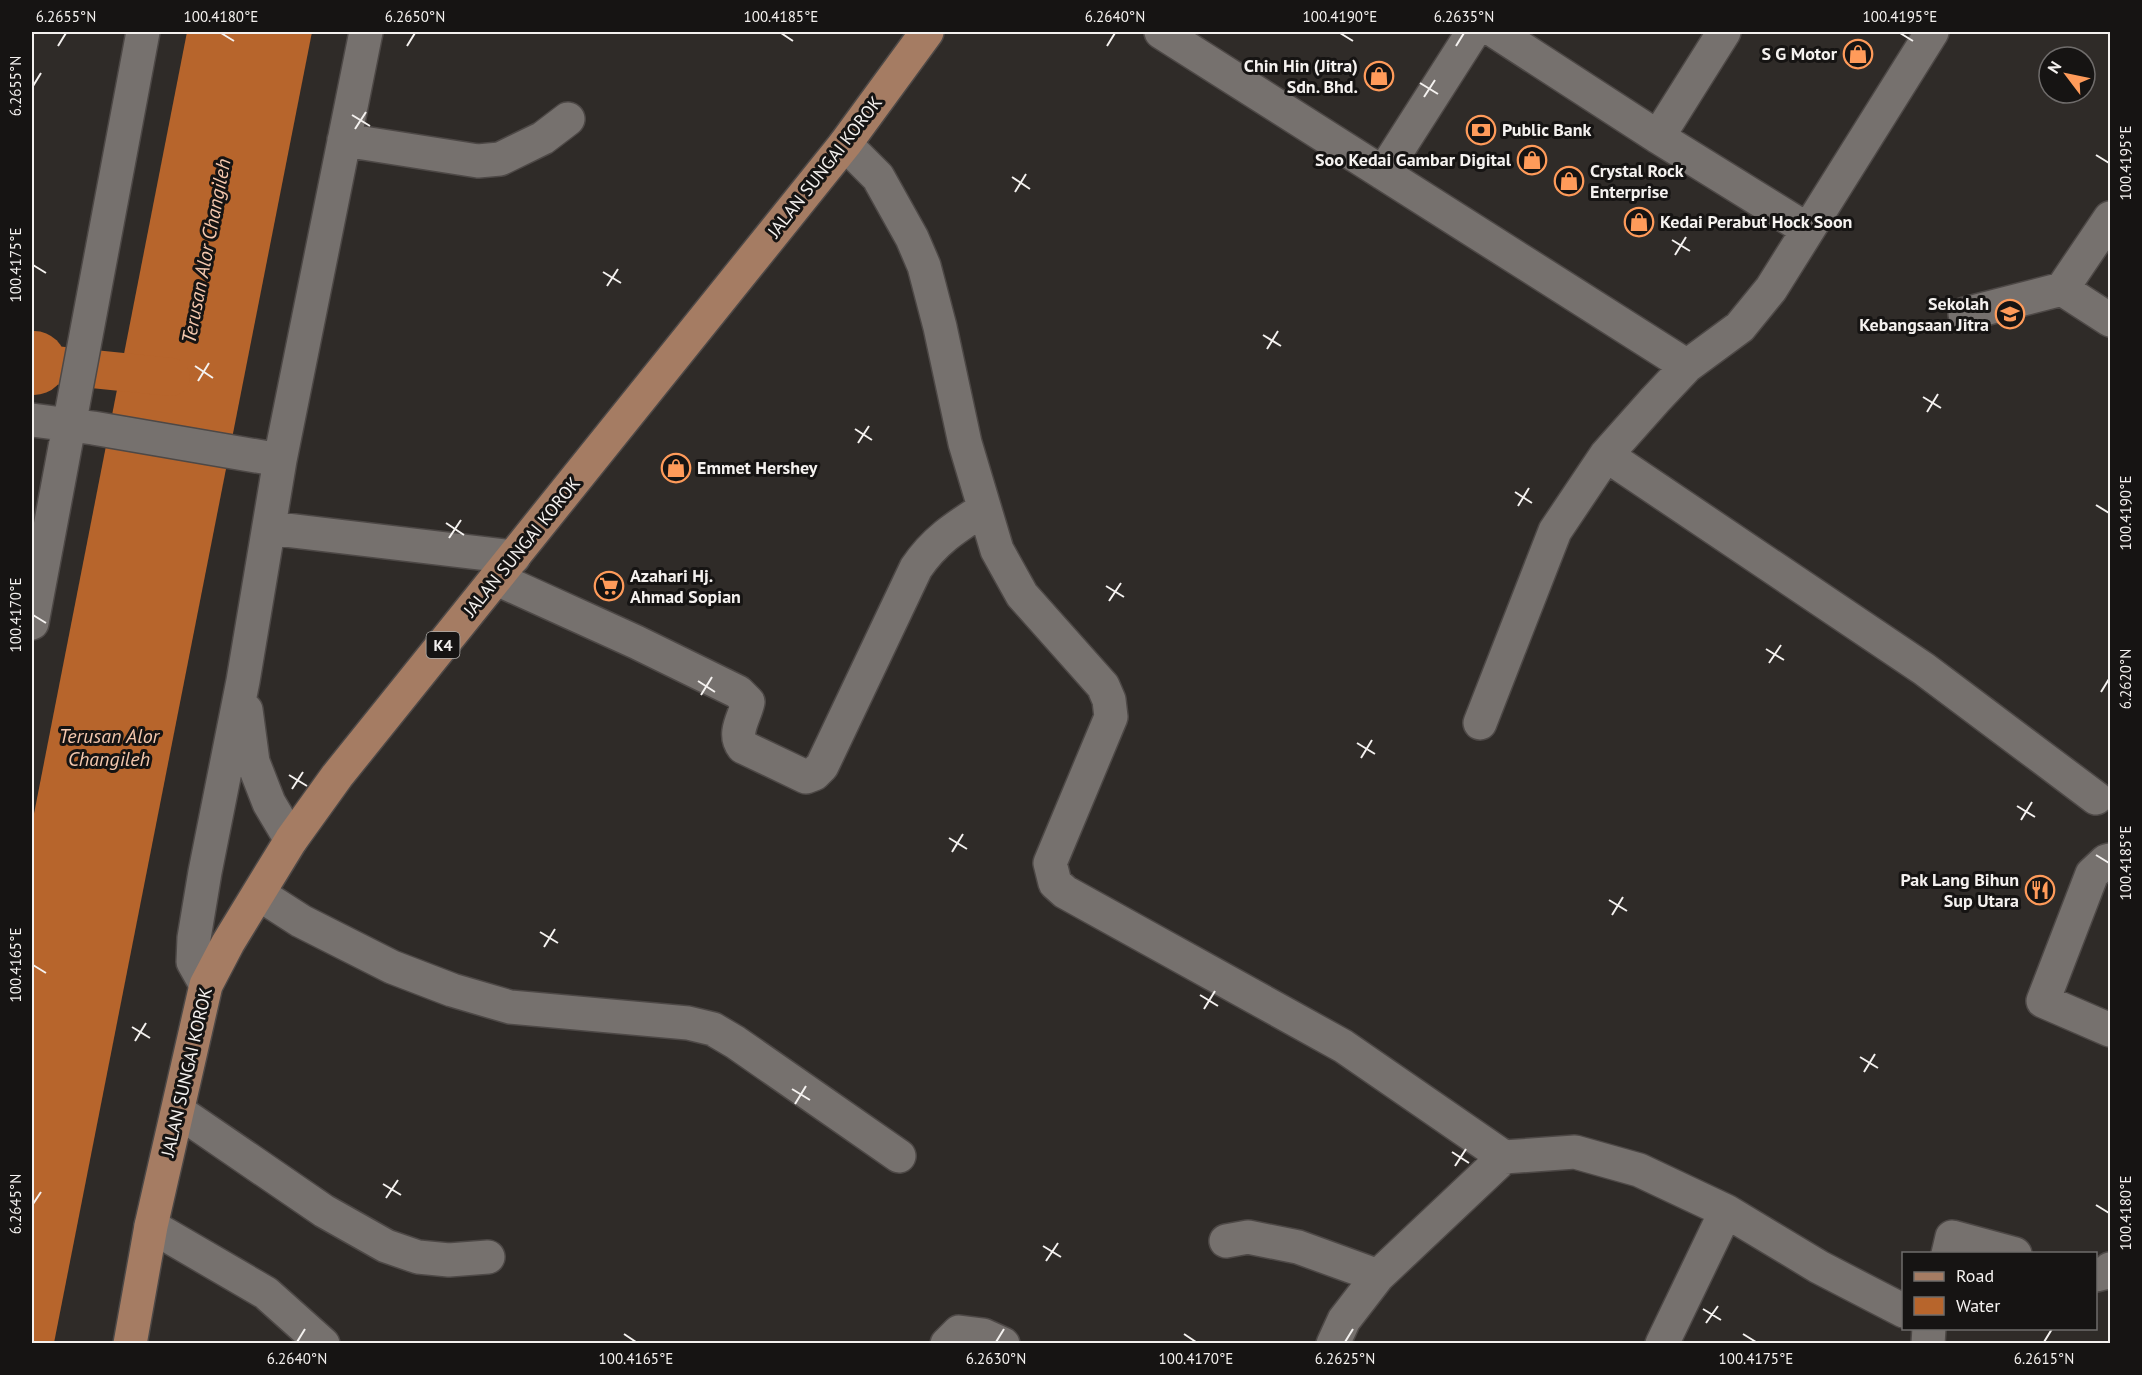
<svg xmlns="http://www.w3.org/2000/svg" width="2142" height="1375" font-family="'PT Sans',sans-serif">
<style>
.water{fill:#b7652c}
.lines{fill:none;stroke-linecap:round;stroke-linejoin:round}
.canal{stroke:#b7652c;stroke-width:38}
.river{stroke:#b7652c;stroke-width:64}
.minor-casing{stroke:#4d4846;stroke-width:36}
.major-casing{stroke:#4d4846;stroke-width:36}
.minor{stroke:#76716e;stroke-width:33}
.major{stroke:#a57c63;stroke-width:33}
.ticks{fill:none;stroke:#f4f1ef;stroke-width:2}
.labels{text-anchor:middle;stroke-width:6;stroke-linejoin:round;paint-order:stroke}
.shield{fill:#161413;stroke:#b1afad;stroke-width:1.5}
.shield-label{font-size:16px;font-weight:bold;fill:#f4f1ef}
.poi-label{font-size:18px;font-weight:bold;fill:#f4f1ef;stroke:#161413;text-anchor:end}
.street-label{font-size:18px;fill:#f4f1ef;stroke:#161413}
.water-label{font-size:20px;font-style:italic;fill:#f5c8ae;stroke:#161413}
.neatline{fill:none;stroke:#f4f1ef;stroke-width:2}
.ticks-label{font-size:15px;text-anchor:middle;fill:#f4f1ef}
</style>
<rect width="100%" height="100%" fill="#2f2b28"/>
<path class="water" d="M187,32H312L54,1343L32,1344V824Z"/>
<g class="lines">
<path class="canal" d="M34,363L171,377"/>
<path class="river" d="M32,363H34"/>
<g class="minor-casing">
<path id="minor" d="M1161,32L1687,366
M1496,32L1658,137L1808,230
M1658,137L1724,32
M344,140L478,161L500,159L543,138L568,119
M845,144L878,177L912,238L924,266L940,327L965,443L997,550L1022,595L1103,686L1109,700L1111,717L1050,863L1055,883L1065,892L1343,1046L1504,1157L1575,1152L1639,1170L1726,1211L1819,1267L1904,1311
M1383,173L1473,32
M2062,289L2110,320
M1965,314L2062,289L2110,218
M32,420L93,428L280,460
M1606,455L1924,669L2096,798
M269,528L514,557
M497,579L636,642L738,692L748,702C745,717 732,733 743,747L806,777L814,774L822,766L916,568C935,540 956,527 984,509
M32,623L143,32
M246,710L253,762L269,803L291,840
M1480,723L1555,531L1606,455L1655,400L1687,366L1740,327L1771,289L1932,32
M2110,860L2106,861L2092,874L2043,1001L2110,1030
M259,894L301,921L392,967L452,990L510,1007L688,1023L713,1029L735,1042L899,1156
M206,985L193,962L194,938L205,872L243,681L280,460L366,32
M178,1111L324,1211L386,1246L418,1257L449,1260L488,1257
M151,1226L266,1293L323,1344
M1226,1241L1248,1237L1298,1247L1378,1276
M1948,1254L1952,1237L2015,1254
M2096,1275L2108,1272L2110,1269
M947,1344L959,1332L983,1335L1003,1344
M1333,1344L1344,1320L1378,1276L1504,1157
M1662,1344L1726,1211
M1928,1344L1929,1328"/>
</g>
<g class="major-casing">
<path id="major" d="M130,1344L151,1226L206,985L228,943L291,840L337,776L845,144L927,32"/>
</g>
<use href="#minor" class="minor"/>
<use href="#major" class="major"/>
</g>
<path class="ticks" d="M221,33L234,41M781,33L793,41M1340,33L1353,41M1900,33L1913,41M58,46L66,33M407,46L415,33M1107,46L1115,33M1456,46L1464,33M1420,83L1438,94M33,86L41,73M1424,97L1435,80M352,115L370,126M355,129L366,112M2096,155L2109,163M1012,177L1030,189M1015,192L1026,174M1672,240L1690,251M1675,255L1686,237M33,265L46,273M603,272L621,283M607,286L618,269M1263,335L1281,346M1267,349L1278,331M195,366L213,378M198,381L209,363M1923,397L1941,408M1927,412L1938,394M855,429L872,440M858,443L869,426M1515,492L1532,503M2096,505L2109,513M1518,506L1529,488M446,523L464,535M449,538L461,520M1106,586L1124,597M1109,601L1121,583M33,615L46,623M1766,649L1784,660M1769,663L1781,645M698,681L715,692M2101,692L2109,679M701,695L712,677M1357,743L1375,754M1361,758L1372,740M289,775L307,786M292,789L303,772M2017,806L2035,817M2021,820L2032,802M949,838L967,849M952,852L963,834M2096,855L2109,863M1609,900L1627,911M1612,915L1623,897M540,932L558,943M544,947L555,929M33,965L46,973M1200,995L1218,1006M1204,1009L1215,991M132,1027L150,1038M135,1041L146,1023M1860,1057L1878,1068M1864,1072L1875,1054M792,1089L810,1100M795,1104L806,1086M1452,1152L1469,1163M1455,1166L1466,1149M383,1184L401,1195M386,1198L398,1180M33,1204L41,1192M2096,1205L2109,1213M1043,1246L1061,1257M1046,1261L1058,1243M1703,1309L1721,1320M1706,1323L1718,1306M624,1334L636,1342M1184,1334L1196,1342M1743,1334L1756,1342M297,1342L305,1329M996,1342L1004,1329M1345,1342L1353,1329M2044,1342L2052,1329"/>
<defs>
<g id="shop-ring" transform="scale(1.5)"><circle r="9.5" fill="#161413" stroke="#ff9b5a" stroke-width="1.5"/><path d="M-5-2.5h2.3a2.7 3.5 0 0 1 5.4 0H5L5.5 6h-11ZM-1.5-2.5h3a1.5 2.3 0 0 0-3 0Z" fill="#ff9b5a"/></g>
<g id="bank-ring" transform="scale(1.5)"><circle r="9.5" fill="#161413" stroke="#ff9b5a" stroke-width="1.5"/><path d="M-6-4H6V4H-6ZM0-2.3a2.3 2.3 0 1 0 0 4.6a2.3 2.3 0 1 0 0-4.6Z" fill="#ff9b5a"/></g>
<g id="school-ring" transform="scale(1.5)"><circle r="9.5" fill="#161413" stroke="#ff9b5a" stroke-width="1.5"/><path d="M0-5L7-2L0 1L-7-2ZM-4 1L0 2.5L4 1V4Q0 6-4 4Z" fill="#ff9b5a"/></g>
<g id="supermarket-ring" transform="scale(1.5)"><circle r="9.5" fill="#161413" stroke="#ff9b5a" stroke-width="1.5"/><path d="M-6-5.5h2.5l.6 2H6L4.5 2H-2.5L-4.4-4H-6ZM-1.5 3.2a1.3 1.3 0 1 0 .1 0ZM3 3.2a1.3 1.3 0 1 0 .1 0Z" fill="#ff9b5a"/></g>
<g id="restaurant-ring" transform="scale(1.5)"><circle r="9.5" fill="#161413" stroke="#ff9b5a" stroke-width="1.5"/><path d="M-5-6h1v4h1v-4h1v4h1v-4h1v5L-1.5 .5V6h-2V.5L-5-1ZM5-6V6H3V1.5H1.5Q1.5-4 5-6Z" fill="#ff9b5a"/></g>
</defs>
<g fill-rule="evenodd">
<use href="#shop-ring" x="1858" y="54"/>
<use href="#shop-ring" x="1379" y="76"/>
<use href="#bank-ring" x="1481" y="130"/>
<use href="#shop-ring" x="1532" y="160"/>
<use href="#shop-ring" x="1569" y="181"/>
<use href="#shop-ring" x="1639" y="222"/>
<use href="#school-ring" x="2010" y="314"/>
<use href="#shop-ring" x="676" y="468"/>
<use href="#supermarket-ring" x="609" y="586"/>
<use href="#restaurant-ring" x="2040" y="890"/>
</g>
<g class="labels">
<rect class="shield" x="426.5" y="632" width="33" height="26" rx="4.5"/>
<g class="shield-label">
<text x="443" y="651">K4</text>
</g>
<g class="poi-label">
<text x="1837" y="60">S G Motor</text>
<text x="1358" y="72">Chin Hin (Jitra)<tspan x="1358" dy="21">Sdn. Bhd.</tspan></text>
<text x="1502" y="136" text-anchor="start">Public Bank</text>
<text x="1511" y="166">Soo Kedai Gambar Digital</text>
<text x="1590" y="177" text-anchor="start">Crystal Rock<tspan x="1590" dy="21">Enterprise</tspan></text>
<text x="1660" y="228" text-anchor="start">Kedai Perabut Hock Soon</text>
<text x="1989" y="310">Sekolah<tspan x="1989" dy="21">Kebangsaan Jitra</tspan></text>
<text x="697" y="474" text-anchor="start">Emmet Hershey</text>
<text x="630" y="582" text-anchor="start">Azahari Hj.<tspan x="630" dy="21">Ahmad Sopian</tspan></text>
<text x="2019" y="886">Pak Lang Bihun<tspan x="2019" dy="21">Sup Utara</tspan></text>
</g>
<g class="street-label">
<text transform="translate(825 167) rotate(-52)" y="6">JALAN SUNGAI KOROK</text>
<text transform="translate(522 547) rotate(-51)" y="6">JALAN SUNGAI KOROK</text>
<text transform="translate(187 1072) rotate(-77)" y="6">JALAN SUNGAI KOROK</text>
</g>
<g class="water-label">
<text transform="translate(206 251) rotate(-79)" y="7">Terusan Alor Changileh</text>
<text x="109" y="743">Terusan Alor<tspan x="109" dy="23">Changileh</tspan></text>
</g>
</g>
<rect width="2142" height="1375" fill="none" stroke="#161413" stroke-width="66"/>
<rect x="1902" y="1252" width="195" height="78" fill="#161413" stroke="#6f6c6b" stroke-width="1.5"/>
<rect x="1914" y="1272" width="30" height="9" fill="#a57c63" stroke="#6f6c6b" stroke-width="1.5"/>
<text x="1956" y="1282" font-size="18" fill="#f4f1ef">Road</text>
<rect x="1914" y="1297" width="30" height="18" fill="#b7652c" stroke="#6f6c6b" stroke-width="1.5"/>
<text x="1956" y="1312" font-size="18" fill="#f4f1ef">Water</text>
<g transform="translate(2067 75) rotate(302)"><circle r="28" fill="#161413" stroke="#6f6c6b" stroke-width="1.5"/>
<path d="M0-4.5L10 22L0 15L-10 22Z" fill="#ff9b5a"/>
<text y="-9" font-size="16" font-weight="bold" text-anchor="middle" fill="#f4f1ef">N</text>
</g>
<rect x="33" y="33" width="2076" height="1309" class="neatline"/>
<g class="ticks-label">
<text x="66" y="22">6.2655°N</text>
<text x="221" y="22">100.4180°E</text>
<text x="415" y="22">6.2650°N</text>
<text x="781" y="22">100.4185°E</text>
<text x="1115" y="22">6.2640°N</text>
<text x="1340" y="22">100.4190°E</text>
<text x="1464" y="22">6.2635°N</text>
<text x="1900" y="22">100.4195°E</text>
<text transform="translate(16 86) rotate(-90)" y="5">6.2655°N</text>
<text transform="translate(2126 163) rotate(-90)" y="5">100.4195°E</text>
<text transform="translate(16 265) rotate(-90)" y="5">100.4175°E</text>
<text transform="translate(2126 513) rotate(-90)" y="5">100.4190°E</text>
<text transform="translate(16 615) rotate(-90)" y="5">100.4170°E</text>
<text transform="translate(2126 679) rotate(-90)" y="5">6.2620°N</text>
<text transform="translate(2126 863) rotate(-90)" y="5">100.4185°E</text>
<text transform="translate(16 965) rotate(-90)" y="5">100.4165°E</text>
<text transform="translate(16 1204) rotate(-90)" y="5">6.2645°N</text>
<text transform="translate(2126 1213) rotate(-90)" y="5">100.4180°E</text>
<text x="297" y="1364">6.2640°N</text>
<text x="636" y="1364">100.4165°E</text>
<text x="996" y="1364">6.2630°N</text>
<text x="1196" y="1364">100.4170°E</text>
<text x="1345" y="1364">6.2625°N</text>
<text x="1756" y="1364">100.4175°E</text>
<text x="2044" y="1364">6.2615°N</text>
</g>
</svg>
